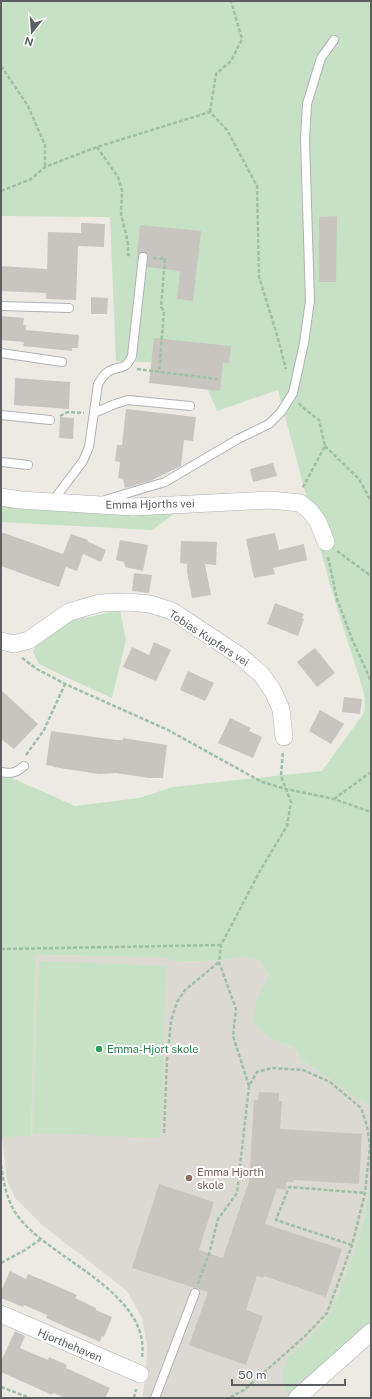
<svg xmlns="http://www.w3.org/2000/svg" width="372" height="1399" font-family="'Public Sans',sans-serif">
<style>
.education{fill:#dcd9d3}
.green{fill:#c6e1c4}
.building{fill:#c8c5c1}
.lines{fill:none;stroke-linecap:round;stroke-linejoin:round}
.service-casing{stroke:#afb2b5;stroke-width:10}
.minor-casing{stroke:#afb2b5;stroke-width:18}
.path{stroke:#9ec1a5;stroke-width:2.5;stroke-dasharray:4 2;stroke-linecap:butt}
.service{stroke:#fff;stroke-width:8}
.minor{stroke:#fff;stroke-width:17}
.leisure-dot{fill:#2e9e5b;stroke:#fff;stroke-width:1.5}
.education-dot{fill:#8d6e63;stroke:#fff;stroke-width:1.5}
.labels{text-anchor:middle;stroke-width:4;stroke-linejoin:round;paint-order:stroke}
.street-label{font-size:11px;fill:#5c6063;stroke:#fff}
.leisure-label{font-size:11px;fill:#27864d;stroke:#fff;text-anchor:start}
.education-label{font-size:11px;fill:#785e54;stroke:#fff;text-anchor:start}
</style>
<rect width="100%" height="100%" fill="#edeae4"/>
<path class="education" d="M36,955L161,957L176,962L224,960L246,956L260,961L269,975L266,984L269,1038L295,1048L301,1059L371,1108V1176L364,1218L354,1253L331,1313L301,1346L288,1356L283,1370V1386L289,1397L288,1398H142L146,1374L147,1345L142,1318L127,1291L41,1224L15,1198L7,1180L2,1137L31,1135Z"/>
<path class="green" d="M1,1H371V1108L301,1059L295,1048L269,1038L253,1021L256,1001L269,975L260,961L246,956L224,960L176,962L161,957L36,955L31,1136L1,1137V778H12L75,806L139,798L173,787L322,771L364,713L365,704L364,693L330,585L278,390L217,411L197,364L116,361L110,217L1,216Z
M1,499L181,509L152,530L1,522Z
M120,610L126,640L112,698L68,678L39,664L33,652L39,639L70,621Z
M39,961L166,966L160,1138L33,1133Z
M371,1176V1325L289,1397L283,1386V1370L288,1356L301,1346L331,1313L354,1253L364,1218Z"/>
<path class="building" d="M337,216L336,282H319V217Z
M81,223L105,224L104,247L78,246L76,300L46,299V293L1,291V266L47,269L48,232L81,233Z
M140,225L201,231L193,301L177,299L180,271L147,267L148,255L144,252L138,254L136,265Z
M91,297L108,298L107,314H91Z
M1,316L24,318L23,325H26V330L79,335L78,348H72V351L23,346L24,342L1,340Z
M154,338L231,346L229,363L223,362L220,391L149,383Z
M15,378L70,382L69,409L14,405Z
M126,409L196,417L193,441L184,440L181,466L150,481L125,488L123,479L118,478L120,462L115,461L117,445H122Z
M60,417L74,418L73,439L59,438Z
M273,463L277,476L253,482L250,469Z
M1,532L63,554L71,534L88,540L87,541L106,550L101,562L83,554L77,571L66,567L59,587L1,566Z
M275,533L279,550L304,544L307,560L273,568L275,574L254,578L246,539Z
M120,540L148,545L143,571L125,567L124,562L116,560Z
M181,541L217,542L216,565L205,564L211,595L192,598L187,572V564L180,563Z
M134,573L152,575L149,593L132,591Z
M275,603L304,614L302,618L304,619L298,636L267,624Z
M154,642L171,650L156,681L123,667L132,647L149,655Z
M315,648L335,673L317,687L297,662Z
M188,671L214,683L205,701L180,690Z
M1,690L38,724L14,749L1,739Z
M344,697L362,699L360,714L342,712Z
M320,710L344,724L331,744L309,731Z
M230,718L251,728L249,731L262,737L253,758L218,743Z
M51,731L116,740H123V738L167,745L163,778H149L116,773L99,774L53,767V766L46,765Z
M259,1092L279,1093V1101H282L280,1129L362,1134L359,1184L294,1180L293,1182H286V1190L277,1188L265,1224L342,1249L326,1297L264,1276L263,1278L257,1276L246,1310L263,1316L246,1365L189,1345L208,1292L132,1268L159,1184L214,1202L199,1250L223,1258L249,1181L254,1100H258Z
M10,1271L26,1279L28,1274L59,1287L77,1295L75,1298L96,1308V1310L112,1317L104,1337L102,1336L100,1342L46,1318L47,1315L24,1305L23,1307L1,1298V1291Z
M15,1331L25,1336L20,1348L48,1360L49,1357L67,1365L66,1368L110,1388L105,1398H66L53,1393L52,1395L1,1372V1361Z"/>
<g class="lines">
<g class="service-casing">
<path id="service" d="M1,306L69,308
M1,353L62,362
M94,413L115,404L128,400L190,406
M1,415L50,420
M1,462L28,465
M105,500L165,482L238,439L269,424L281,412L293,393L304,343L310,301L305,140L307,104L321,58L334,40
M52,502L83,461L89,447L98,384C101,379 104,374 109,371C121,365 125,371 132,356L143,257
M1,772C11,774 16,773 24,766
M155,1398L195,1293"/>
</g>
<g class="minor-casing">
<path id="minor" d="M1,497L20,500L133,507L271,500L300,503L310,511L318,522L326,542
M1,641L14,644L29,640L69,612L100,603L127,602L150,604L172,611L240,656L261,674L273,691L281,709L284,737
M1,1314L140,1374
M297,1398L371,1332"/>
</g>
<path class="path" d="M1,66L28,106L45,145V167
M210,112L216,74L231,61L242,39L231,1
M97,147L118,177L122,191L121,214L128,243V255H132
M1,191L31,179L45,167L97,147L210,112L227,130L257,186L259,277L277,335L286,369
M153,258L165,259L161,307L164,311L159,372
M137,369L217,379
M299,403L302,407L319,420L325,446L302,489
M60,416L68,412L84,413
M325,446L359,479L371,501
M337,551L371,576
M328,557L337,599L352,639L371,681
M22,658L37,669L65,684L168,730L262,782L286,789L334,799L371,812
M26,755L44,730L65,684
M334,799L371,772
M1,949L221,945
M249,1086L233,1036L236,1009L219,962L221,945L261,869L287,826L291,802L281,776L283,751
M164,1133L167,1060L171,1021L177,1002L185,990L219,962
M1,1165C4,1185 7,1203 20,1219C54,1261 151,1293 142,1358
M352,1245L276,1220L289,1187L365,1193
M1,1263L25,1250L41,1239
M198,1284L210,1251L218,1219L237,1193L249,1086L257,1072L272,1068L303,1070L330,1082L361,1108L367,1126L370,1146L365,1193L352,1245L327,1313L304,1337L244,1390L229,1398
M1,1387L30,1398
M134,1398L136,1389"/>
<use href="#service" class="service"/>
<use href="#minor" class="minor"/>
</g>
<circle class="leisure-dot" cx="99" cy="1049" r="4"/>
<circle class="education-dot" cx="189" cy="1178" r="4"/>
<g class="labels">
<g class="street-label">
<text transform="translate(150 504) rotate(-1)" y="4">Emma Hjorths vei</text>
<text transform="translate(209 638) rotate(33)" y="4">Tobias Kupfers vei</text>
<text transform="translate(70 1345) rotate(23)" y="4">Hjorthehaven</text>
</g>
<g class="leisure-label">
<text x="107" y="1053">Emma-Hjort skole</text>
</g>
<g class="education-label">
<text x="197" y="1176">Emma Hjorth<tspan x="197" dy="13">skole</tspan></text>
</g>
</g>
<rect width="372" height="1399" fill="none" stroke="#5c6063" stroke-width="4"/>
<g transform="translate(32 32) rotate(197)" stroke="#ffffff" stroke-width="3" paint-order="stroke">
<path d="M0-3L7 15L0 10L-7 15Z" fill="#5c6063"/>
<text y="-6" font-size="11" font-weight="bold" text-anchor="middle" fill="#5c6063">N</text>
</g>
<path d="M232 1379v6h113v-6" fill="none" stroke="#5c6063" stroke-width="2"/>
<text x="238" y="1379" font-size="12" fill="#5c6063" stroke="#ffffff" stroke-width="3" paint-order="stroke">50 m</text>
</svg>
